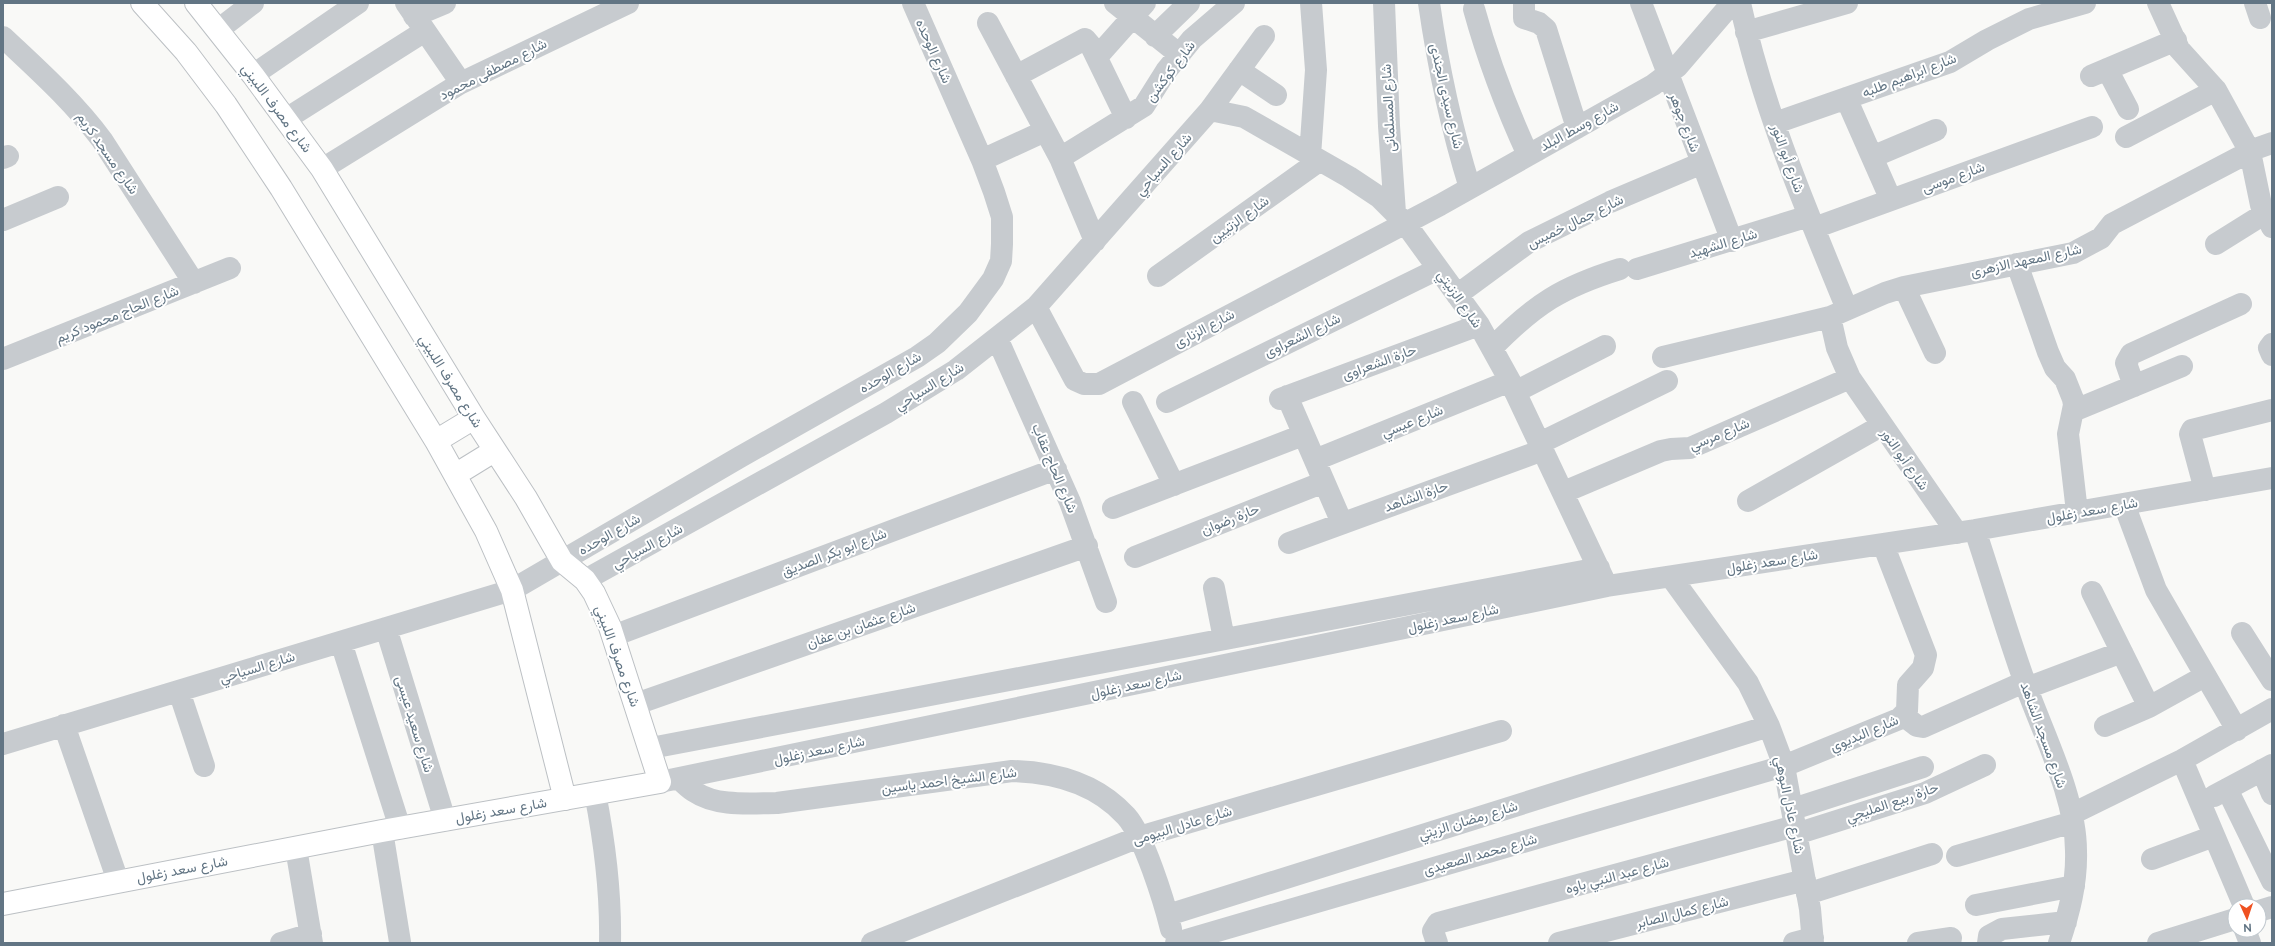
<svg xmlns="http://www.w3.org/2000/svg" width="2275" height="946" font-family="Raleway,Vazirmatn,sans-serif">
<style>
.lines{fill:none;stroke-linecap:round;stroke-linejoin:round}
.major-casing{stroke:#bcc0c4;stroke-width:24}
.minor{stroke:#c7cbcf;stroke-width:22}
.major{stroke:#fff;stroke-width:22}
.labels{text-anchor:middle;stroke-width:4;stroke-linejoin:round;paint-order:stroke}
.street-label{font-size:14px;fill:#627584;stroke:#fff}
</style>
<rect width="100%" height="100%" fill="#f9f9f7"/>
<g class="lines">
<g class="major-casing">
<path id="major" d="M142,3L186,52L226,105L281,188L436,441L486,531L512,590L565,799
M436,441L474,418
M455,475L494,451
M3,904L382,831L660,782L610,627L594,593L585,580L562,561L526,498L474,418L322,169L253,75L196,3"/>
</g>
<path class="minor" d="M406,3L461,83
M1115,3L1180,55
M1384,3L1389,126L1395,213
M1429,3C1438,66 1451,127 1470,188
M1524,3V18L1539,23L1546,29L1577,128
M1641,3L1732,241
M1740,3C1763,109 1806,209 1847,309
M2158,3L2179,49L2216,90L2250,152L2261,205L2272,227
M2255,3L2260,18
M1474,9C1488,60 1506,107 1528,155
M414,16L445,3
M988,23L1060,158L1095,241
M218,30L253,3
M1746,32L1847,3
M1155,36L1189,3
M3,37C38,70 73,101 102,140L194,283
M1097,57L1145,3
M2107,69L2128,109
M1239,70L1276,95
M253,75L358,3
M1016,76L1085,39L1091,46L1126,118
M2091,76L2176,40
M1846,98L1891,200
M1210,110L1244,117L1349,177L1379,197L1405,223L1479,325L1510,381L1604,580
M286,119L425,31
M1775,123L1950,62L1987,40L2029,19L2085,3
M2126,137L2216,90
M1310,156L1316,70L1311,3
M1872,157L1936,130
M3,158L8,156
M1060,158L1144,106L1166,71L1192,39L1234,3
M982,160L1045,131
M322,169L461,83L628,3
M3,220L58,197
M1814,228L2092,127
M2216,244L2264,214
M2017,264L2048,352L2055,368L2065,379L2073,399L2074,405L2068,434L2077,512
M1637,269L1809,216
M1158,276L1319,161
M1904,287L1935,353
M1457,295L1529,242L1610,202L1702,163
M1036,307L1075,380L1084,384H1099L1440,205L1653,85L1677,67L1732,3
M1830,317L1837,348L1850,378L1957,533
M997,338L1070,502L1106,602
M2272,344L2269,348L2272,355
M1492,348C1535,304 1562,287 1620,269
M1663,357L1830,317L1885,293L1904,287L2073,253L2101,238L2112,224L2255,149L2272,143
M3,359L230,268
M2134,386L2126,363L2131,354L2241,304
M1515,392L1605,346
M1287,396L1342,523
M1280,399L1479,325
M1133,402L1174,485
M1167,402L1438,269
M2073,411L2182,366
M1540,443L1667,381
M1315,460L1510,381
M2205,490L2190,434L2192,430L2272,410
M1564,492L1661,451L1671,449L1690,448L1850,378
M1748,501L1881,426
M2124,504L2156,590L2237,730
M1113,508L1303,435
M1975,530C1992,581 2007,633 2025,683C2043,734 2076,797 2076,851C2077,883 2069,913 2059,943
M1289,543L1543,450
M1135,557L1324,482
M1671,577L1748,683L1769,726L1784,766L1810,909L1813,943
M585,580L886,413L956,370L1036,307L1210,110L1264,36
M1214,588L1224,639
M2092,592L2149,707
M386,628L445,820
M2242,633L2272,680
M613,636L1056,469
M341,642L400,828
M2027,688L2122,652
M179,691L204,766
M636,704L1087,546
M1904,716L1917,726L1923,727L2024,682
M64,725L118,881
M2105,726L2149,707L2205,676
M3,744L512,590L740,457L917,357L937,343L968,313L993,279L1001,261L1002,244V217L994,192L982,160L913,3
M651,748L1599,568
M2182,760L2244,906
M2262,770L2272,794
M679,779C684,783 689,789 695,792C717,807 752,803 777,803L1012,771C1054,772 1096,783 1126,816C1144,836 1164,901 1171,929
M660,782L1607,586L1975,530L2272,478
M2227,789L2272,881
M595,793C605,844 611,892 610,943
M2214,796L2272,765
M1793,809L1923,767
M2072,814L2182,760L2272,709
M382,831L400,942
M1796,834L1925,793L1985,765
M296,848L312,943
M1957,856L2073,822
M2152,859L2214,836
M1807,894L1932,854
M1976,905L2074,886
M2259,911L2272,907
M1168,915L1769,726
M2245,930L2250,943
M281,943L311,934
M872,943L1139,837L1501,731
M1176,943L1784,766L1899,719L1907,711L1908,685L1923,668L1926,655L1883,544
M1437,943L1433,931L1438,923L1795,826
M1559,943L1805,880
M1794,943L1813,938
M1918,943L1951,938
M1988,943L1989,936L2002,929L2066,922
M2158,943L2235,919"/>
<use href="#major" class="major"/>
</g>
<g class="labels">
<g class="street-label">
<text transform="translate(934 51) rotate(66)" y="5">شارع الوحده</text>
<text transform="translate(493 69) rotate(-27)" y="5">شارع مصطفى محمود</text>
<text transform="translate(1170 71) rotate(-53)" y="5">شارع كوكشن</text>
<text transform="translate(1909 75) rotate(-21)" y="5">شارع ابراهيم طلبه</text>
<text transform="translate(1447 96) rotate(77)" y="5">شارع سيدى الجندى</text>
<text transform="translate(277 108) rotate(53)" y="5">شارع مصرف اللبيني</text>
<text transform="translate(1388 108) rotate(-93)" y="5">شارع المسلمانى</text>
<text transform="translate(1685 122) rotate(69)" y="5">شارع جوهر</text>
<text transform="translate(1579 126) rotate(-29)" y="5">شارع وسط البلد</text>
<text transform="translate(108 153) rotate(55)" y="5">شارع مسجد كريم</text>
<text transform="translate(1788 158) rotate(70)" y="5">شارع أبو النور</text>
<text transform="translate(1163 164) rotate(-49)" y="5">شارع السياحي</text>
<text transform="translate(1953 177) rotate(-20)" y="5">شارع موسى</text>
<text transform="translate(1239 219) rotate(-36)" y="5">شارع الزتيين</text>
<text transform="translate(1575 221) rotate(-26)" y="5">شارع جمال خميس</text>
<text transform="translate(1723 243) rotate(-17)" y="5">شارع الشهيد</text>
<text transform="translate(2026 260) rotate(-12)" y="5">شارع المعهد الازهرى</text>
<text transform="translate(1460 299) rotate(55)" y="5">شارع الزنيتي</text>
<text transform="translate(117 314) rotate(-22)" y="5">شارع الحاج محمود كريم</text>
<text transform="translate(1204 328) rotate(-28)" y="5">شارع الزنارى</text>
<text transform="translate(1302 335) rotate(-26)" y="5">شارع الشعراوى</text>
<text transform="translate(1379 362) rotate(-20)" y="5">حارة الشعراوى</text>
<text transform="translate(890 372) rotate(-30)" y="5">شارع الوحده</text>
<text transform="translate(451 381) rotate(58)" y="5">شارع مصرف اللبيني</text>
<text transform="translate(929 386) rotate(-32)" y="5">شارع السياحي</text>
<text transform="translate(1412 421) rotate(-22)" y="5">شارع عيسي</text>
<text transform="translate(1719 434) rotate(-22)" y="5">شارع مرسي</text>
<text transform="translate(1905 459) rotate(55)" y="5">شارع أبو النور</text>
<text transform="translate(1055 468) rotate(67)" y="5">شارع الحاج عقاب</text>
<text transform="translate(1416 496) rotate(-20)" y="5">حارة الشاهد</text>
<text transform="translate(2092 510) rotate(-10)" y="5">شارع سعد زغلول</text>
<text transform="translate(1230 519) rotate(-22)" y="5">حارة رضوان</text>
<text transform="translate(609 534) rotate(-30)" y="5">شارع الوحده</text>
<text transform="translate(647 546) rotate(-29)" y="5">شارع السياحي</text>
<text transform="translate(834 552) rotate(-21)" y="5">شارع ابو بكر الصديق</text>
<text transform="translate(1772 561) rotate(-9)" y="5">شارع سعد زغلول</text>
<text transform="translate(1453 618) rotate(-12)" y="5">شارع سعد زغلول</text>
<text transform="translate(861 625) rotate(-19)" y="5">شارع عثمان بن عفان</text>
<text transform="translate(618 656) rotate(70)" y="5">شارع مصرف اللبيني</text>
<text transform="translate(257 667) rotate(-17)" y="5">شارع السياحي</text>
<text transform="translate(1136 684) rotate(-12)" y="5">شارع سعد زغلول</text>
<text transform="translate(415 724) rotate(73)" y="5">شارع سعيد عيسى</text>
<text transform="translate(1864 733) rotate(-23)" y="5">شارع البديوي</text>
<text transform="translate(2044 735) rotate(70)" y="5">شارع مسجد الشاهد</text>
<text transform="translate(819 750) rotate(-12)" y="5">شارع سعد زغلول</text>
<text transform="translate(949 780) rotate(-7)" y="5">شارع الشيخ احمد ياسين</text>
<text transform="translate(1892 802) rotate(-19)" y="5">حارة ربيع المليجي</text>
<text transform="translate(1790 805) rotate(78)" y="5">شارع عادل البوهي</text>
<text transform="translate(501 810) rotate(-10)" y="5">شارع سعد زغلول</text>
<text transform="translate(1468 820) rotate(-17)" y="5">شارع رمضان الزيتي</text>
<text transform="translate(1182 825) rotate(-17)" y="5">شارع عادل البيومى</text>
<text transform="translate(1480 854) rotate(-16)" y="5">شارع محمد الصعيدى</text>
<text transform="translate(182 869) rotate(-11)" y="5">شارع سعد زغلول</text>
<text transform="translate(1617 875) rotate(-15)" y="5">شارع عبد النبي باوه</text>
<text transform="translate(1682 912) rotate(-14)" y="5">شارع كمال الصابر</text>
</g>
</g>
<rect width="2275" height="946" fill="none" stroke="#627584" stroke-width="8"/>
<g transform="translate(2247 918) rotate(177)"><circle r="19" fill="#ffffff" stroke="#c0c8ce"/>
<path d="M0-3L7 15L0 10L-7 15Z" fill="#ef5121"/>
<text y="-6" font-size="11" font-weight="bold" text-anchor="middle" fill="#627584">N</text>
</g>
</svg>
